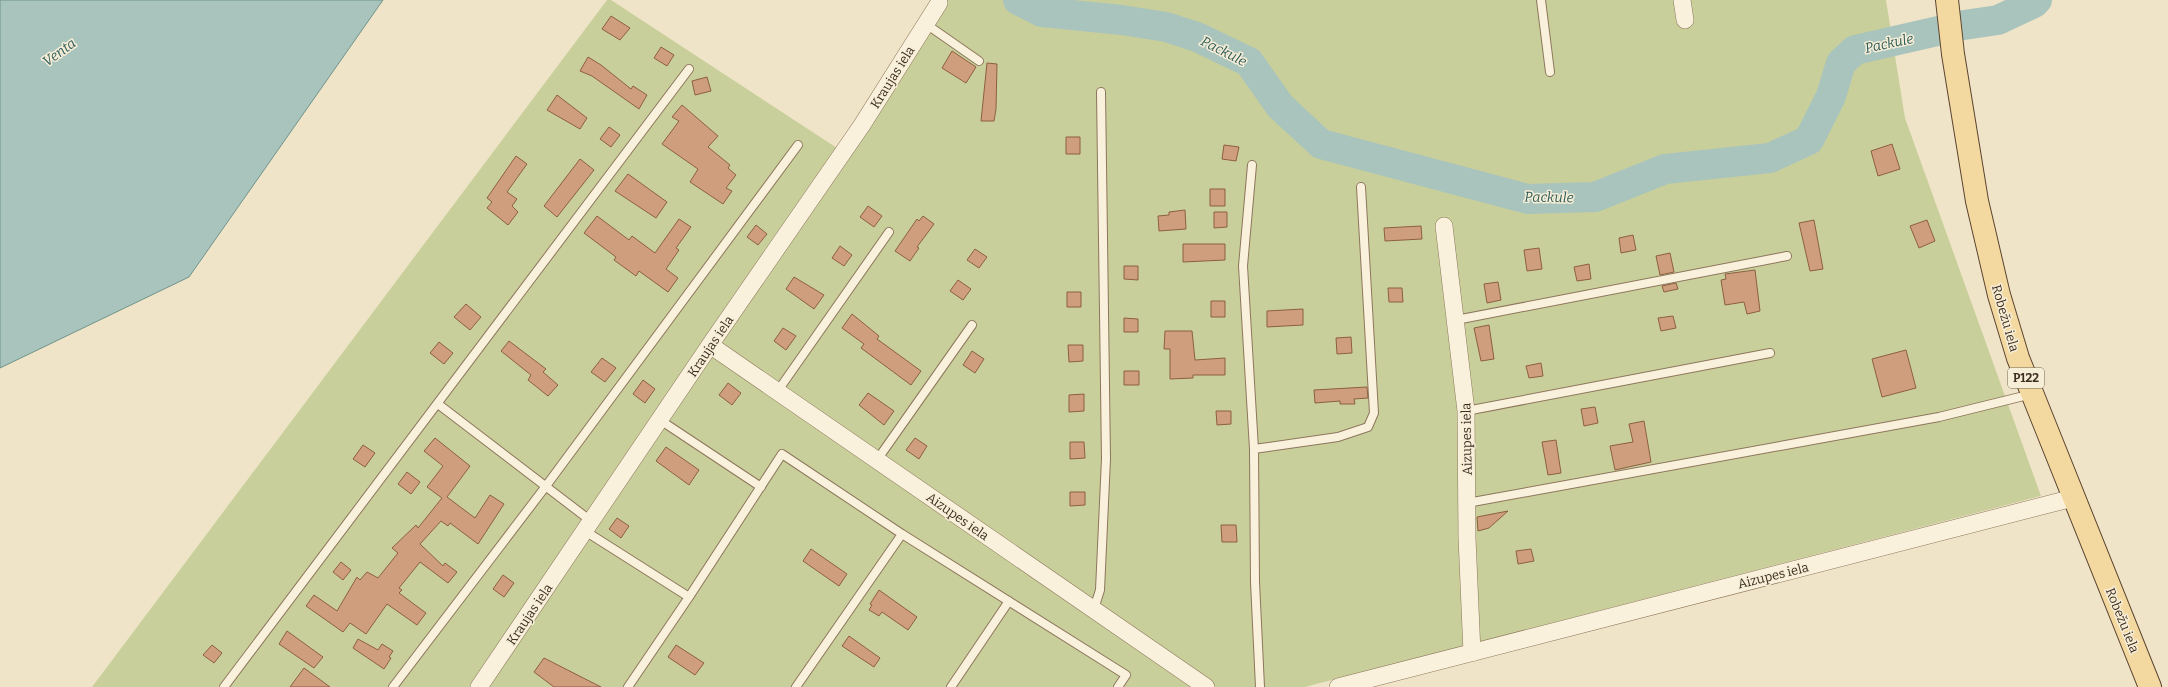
<svg xmlns="http://www.w3.org/2000/svg" width="2168" height="687" font-family="Bitter,serif">
<style>
.green{fill:#c9cf9b}
.water{fill:#a9c4bc;stroke:#6f938a}
.lines{fill:none;stroke-linecap:round;stroke-linejoin:round}
.river{stroke:#a9c4bc;stroke-width:30}
.building{fill:#cf9f7d;stroke:#8d5f41}
.lane-casing{stroke:#8d765c;stroke-width:10}
.street-casing{stroke:#8d765c;stroke-width:18}
.primary-casing{stroke:#5b4430;stroke-width:24}
.lane{stroke:#faf1dc;stroke-width:8}
.street{stroke:#faf1dc;stroke-width:17}
.primary{stroke:#f3d9a0;stroke-width:22}
.labels{text-anchor:middle;stroke-width:3;stroke-linejoin:round;paint-order:stroke}
.shield{fill:#f7eed8;stroke:#756857;stroke-width:1}
.shield-label{font-size:12px;font-weight:bold;fill:#3d2e20}
.street-label{font-size:13px;fill:#3d2e20;stroke:#f7eed8}
.water-label{font-size:14px;font-style:italic;fill:#2f5d5a;stroke:#f7eed8}
</style>
<rect width="100%" height="100%" fill="#f0e4c8"/>
<path class="green" d="M607,0H611L837,148L931,0H1886L1905,118L2041,496L1305,687H92Z"/>
<path class="water" d="M0,0H383L189,277L0,368Z"/>
<g class="lines">
<path class="river" d="M1018,0L1042,12L1122,20L1166,27L1197,37L1249,62L1280,106L1321,144L1528,199L1595,197L1665,169L1770,158L1809,140L1831,96L1841,63L1855,50L1964,25L1998,20L2034,3L2037,0"/>
</g>
<path class="building" d="M611,16L630,28L620,40L602,29Z
M661,47L674,55L667,66L654,58Z
M952,51L976,67L966,83L942,68Z
M588,57L601,65L631,89L633,86L647,95L639,109L592,76L580,71Z
M987,63L997,64L996,109L994,121H981Z
M707,77L711,91L695,95L692,81Z
M557,95L587,118L580,129L547,110Z
M682,105L718,136L708,147L730,165L728,168L736,175L726,188L732,191L723,204L690,182L698,169L662,144L679,121L672,117Z
M609,127L620,135L611,147L600,139Z
M1066,137H1080V154H1066Z
M1892,144L1900,169L1878,176L1871,151Z
M1224,145L1239,147L1236,161L1222,159Z
M516,156L527,164L507,192L517,199L512,206L518,212L508,225L487,208L492,202L487,198Z
M580,159L594,170L557,217L544,206Z
M628,174L667,202L656,218L615,191Z
M1210,189H1225V206H1210Z
M868,206L882,216L874,227L860,217Z
M1185,210L1186,229L1159,231L1158,216L1169,215V212Z
M1214,212H1227V227L1214,228Z
M597,216L629,240L632,236L655,253L679,219L691,227L676,248L679,250L666,269L678,278L668,292L639,271L636,276L614,260L616,257L584,233Z
M923,216L934,224L917,247L919,248L910,261L895,251L917,219L919,221Z
M1814,220L1823,269L1810,271L1799,223Z
M1927,220L1935,241L1919,248L1910,226Z
M756,225L767,234L758,245L747,237Z
M1421,226L1422,239L1385,241L1384,228Z
M1633,235L1636,250L1621,253L1619,238Z
M1183,244H1225V260L1183,262Z
M840,246L852,255L844,266L832,258Z
M1539,248L1542,269L1527,271L1524,250Z
M975,249L987,257L979,268L967,260Z
M1670,253L1674,272L1660,275L1656,256Z
M1589,264L1591,279L1577,281L1574,267Z
M1124,266H1138V280L1124,279Z
M1755,270L1760,311L1747,314L1744,302L1725,305L1721,280L1726,279L1725,274Z
M794,277L824,295L814,309L786,289Z
M958,280L971,289L963,300L950,291Z
M1498,282L1501,300L1487,303L1484,284Z
M1676,283L1678,289L1664,292L1662,286Z
M1388,288H1402L1403,302H1389Z
M1067,292H1081V307H1067Z
M1211,301H1225V317H1211Z
M466,304L481,317L470,330L454,317Z
M1303,309V325L1267,327V311Z
M852,314L879,336L877,339L921,371L911,385L861,348L864,344L842,328Z
M1673,316L1676,328L1661,331L1658,318Z
M1124,318L1138,319V332H1124Z
M1489,325L1494,359L1481,361L1474,328Z
M783,328L796,336L786,350L774,341Z
M1165,331H1192L1195,360L1225,358V375H1193V378L1170,379V349H1164Z
M1351,337L1352,353L1337,354L1336,338Z
M509,341L546,369L543,372L558,385L548,396L528,380L531,375L501,351Z
M439,342L453,353L444,364L430,353Z
M1068,345H1083V361L1069,362Z
M1906,350L1916,388L1882,397L1872,359Z
M972,351L984,359L975,373L963,365Z
M602,358L616,368L605,382L591,372Z
M1541,363L1543,376L1529,378L1526,366Z
M1124,371H1139V385H1124Z
M643,380L655,389L645,403L633,394Z
M728,383L741,393L732,405L719,395Z
M1367,387L1368,398L1354,399L1355,404H1340V401L1315,403L1314,390Z
M868,393L894,411L884,425L859,405Z
M1084,394V411L1069,412V395Z
M1595,407L1598,423L1584,426L1581,409Z
M1216,411H1231V424L1217,425Z
M1644,421L1651,462L1615,470L1610,446L1633,442L1629,424Z
M435,438L470,466L447,497L475,518L490,495L504,504L478,544L450,523L448,526L441,521L420,544L443,566L445,563L457,572L448,583L420,562L399,588L402,590L399,593L426,613L417,625L387,604L366,634L350,623L343,632L306,606L314,595L337,611L357,577L360,580L367,572L378,578L398,553L392,548L416,525L418,528L442,498L427,487L443,466L424,451Z
M915,438L927,446L919,459L906,450Z
M1556,440L1561,473L1548,475L1542,442Z
M1070,442H1084L1085,458L1070,459Z
M363,445L375,453L365,467L353,459Z
M666,447L699,470L689,485L656,461Z
M407,472L420,482L411,494L398,484Z
M1070,492H1085V505L1070,506Z
M1508,511L1489,528L1478,531L1477,517Z
M617,518L629,526L621,538L609,529Z
M1221,525H1236L1237,542H1222Z
M811,549L847,574L839,586L803,561Z
M1531,549L1534,561L1518,564L1516,551Z
M341,562L351,570L343,580L333,572Z
M503,575L514,583L504,597L493,589Z
M879,590L917,617L908,630L882,612L879,616L869,610L872,605L870,604Z
M287,631L323,657L314,668L279,644Z
M849,636L880,658L874,667L842,646Z
M358,639L378,650L382,644L393,651L389,657L391,658L384,669L353,648Z
M212,645L222,653L214,663L203,655Z
M676,645L704,663L695,675L668,657Z
M544,658L601,687H554L534,672Z
M304,668L330,687H290Z"/>
<g class="lines">
<g class="lane-casing">
<path id="lane" d="M1541,0L1550,72
M926,24L979,61
M1252,165L1243,266L1254,449L1255,582L1260,687
M1456,320L1787,256
M777,392L889,232
M438,404L591,521
M1466,411L1770,353
M660,420L761,487
M1254,449L1338,437L1368,427L1374,413L1361,187
M877,460L972,325
M1467,503L1939,417L2032,394
M585,531L689,597L782,454L902,534L796,687
M902,534L1126,675L1118,687
M1094,609L1100,590L1106,459L1101,92
M224,687L689,69
M393,687L546,486L798,145
M628,687L689,597
M951,687L1009,601"/>
</g>
<g class="street-casing">
<path id="street" d="M1682,0L1685,20
M1444,226L1466,411L1467,538L1472,653
M710,345L1206,687
M479,687L710,345L862,125L939,3
M1338,687L2073,498"/>
</g>
<g class="primary-casing">
<path id="primary" d="M1947,0L1953,54L1977,201L1999,295L2018,358L2150,687"/>
</g>
<use href="#lane" class="lane"/>
<use href="#street" class="street"/>
<use href="#primary" class="primary"/>
</g>
<g class="labels">
<rect class="shield" x="2008" y="368" width="36" height="20" rx="3"/>
<g class="shield-label">
<text x="2026" y="382">P122</text>
</g>
<g class="street-label">
<text transform="translate(892 77) rotate(-58)" y="5">Kraujas iela</text>
<text transform="translate(2006 318) rotate(74)" y="5">Robežu iela</text>
<text transform="translate(710 346) rotate(-56)" y="5">Kraujas iela</text>
<text transform="translate(1466 439) rotate(-91)" y="5">Aizupes iela</text>
<text transform="translate(958 516) rotate(35)" y="5">Aizupes iela</text>
<text transform="translate(1773 575) rotate(-14)" y="5">Aizupes iela</text>
<text transform="translate(529 614) rotate(-56)" y="5">Kraujas iela</text>
<text transform="translate(2123 620) rotate(68)" y="5">Robežu iela</text>
</g>
<g class="water-label">
<text transform="translate(1889 43) rotate(-12)" y="5">Packule</text>
<text transform="translate(1224 51) rotate(27)" y="5">Packule</text>
<text transform="translate(59 52) rotate(-36)" y="5">Venta</text>
<text transform="translate(1549 197) rotate(1)" y="5">Packule</text>
</g>
</g>
</svg>
